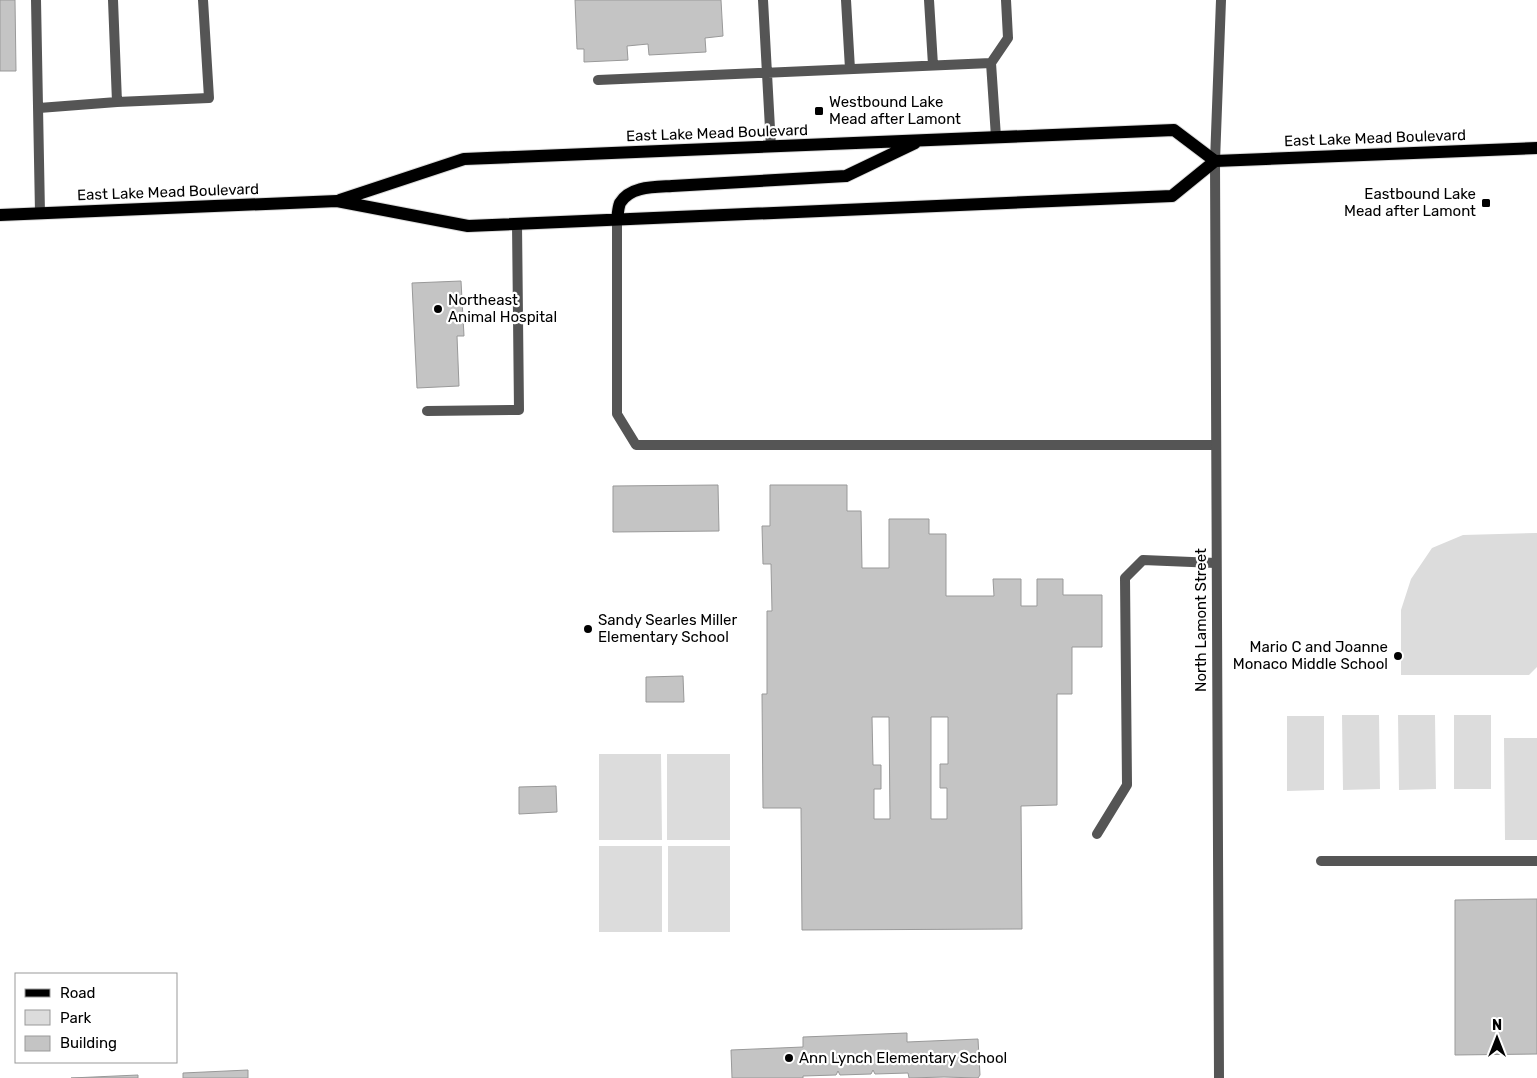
<svg xmlns="http://www.w3.org/2000/svg" width="1537" height="1078" font-family="Rubik,sans-serif">
<style>
.green{fill:#dcdcdc}
.building{fill:#c4c4c4;stroke:#999;fill-rule:evenodd}
.lines{fill:none;stroke-linecap:round;stroke-linejoin:round}
.primary-casing{stroke:#dbdbdb;stroke-width:14}
.service{stroke:#555;stroke-width:10}
.tertiary{stroke:#555;stroke-width:10}
.primary{stroke:#000;stroke-width:12}
.poi-dot{fill:#000;stroke:#fff;stroke-width:2}
.labels{text-anchor:middle;stroke-width:4.5;stroke-linejoin:round;paint-order:stroke}
.poi-label{font-size:15px;fill:#000;stroke:#fff;text-anchor:start}
.street-label{font-size:15px;fill:#000;stroke:#fff}
</style>
<rect width="100%" height="100%" fill="#fff"/>
<path class="green" d="M1537,533V667L1529,675H1401V610L1411,579L1432,548L1463,535Z
M1342,715H1379L1380,789L1343,790Z
M1398,715H1435L1436,789L1399,790Z
M1454,715H1491V789H1454Z
M1287,716H1324V790L1287,791Z
M1504,738H1537V840H1505Z
M599,754H661L662,840H599Z
M667,754H730V840H667Z
M599,846H662V932H599Z
M668,846H730V932H668Z"/>
<path class="building" d="M0,0H15L16,71H0Z
M575,0H721L723,36L705,38L706,52L649,55L648,44L627,46L628,60L584,62V49H577Z
M461,281L464,336H457L459,386L417,388L412,283Z
M718,485L719,531L613,532V486Z
M770,485H847V511H861L862,568H889V519H929V534H946V596H994L993,579H1021V606H1037V579H1063V595H1102V647H1072V694H1057V805L1021,806L1022,929L802,930L801,808H763L762,694H767V611H772L771,564H763L762,526H770ZM872,717H889L890,819H874V789H881V765H873ZM931,717H948V764H940V788H947V819H931Z
M683,676L684,702H646V677Z
M556,786L557,812L519,814V787Z
M1537,899V1054L1455,1055V900Z
M907,1033V1042L978,1039L980,1075L978,1078L944,1077L909,1078L908,1073L875,1074L873,1070L871,1074L840,1075L838,1071L836,1075L803,1076V1078H732L731,1050L803,1047V1037Z
M248,1070V1078H183V1073Z
M138,1075V1078H71Z"/>
<g class="lines">
<g class="primary-casing">
<path id="primary" d="M340,200L464,159L1174,130L1215,161
M0,215L337,201L468,226L1124,198L1172,196L1215,161L1537,148
M617,219C618,214 618,208 620,203C630,186 655,187 672,186L846,176L915,143"/>
</g>
<path class="service" d="M36,0L40,213
M113,0L117,102
M763,0L771,147
M846,0L850,69
M929,0L933,65
M598,80L991,63
M39,108L117,102L209,98L203,0
M996,137L991,63L1008,38L1006,0
M1215,161L1221,0
M617,219V414L636,445H1215
M427,411L519,410L517,224
M1097,834L1127,785L1125,578L1143,560L1216,563
M1321,861H1537"/>
<path class="tertiary" d="M1215,161L1219,1078"/>
<use href="#primary" class="primary"/>
</g>
<g class="poi-dot">
<rect x="814" y="106" width="10" height="10" rx="2.5"/>
<rect x="1481" y="198" width="10" height="10" rx="2.5"/>
<circle cx="438" cy="309" r="5"/>
<circle cx="588" cy="629" r="5"/>
<circle cx="1398" cy="656" r="5"/>
<circle cx="789" cy="1058" r="5"/>
</g>
<g class="labels">
<g class="poi-label">
<text x="829" y="107">Westbound Lake<tspan x="829" dy="17">Mead after Lamont</tspan></text>
<text x="1476" y="199" text-anchor="end">Eastbound Lake<tspan x="1476" dy="17">Mead after Lamont</tspan></text>
<text x="448" y="305">Northeast<tspan x="448" dy="17">Animal Hospital</tspan></text>
<text x="598" y="625">Sandy Searles Miller<tspan x="598" dy="17">Elementary School</tspan></text>
<text x="1388" y="652" text-anchor="end">Mario C and Joanne<tspan x="1388" dy="17">Monaco Middle School</tspan></text>
<text x="799" y="1063">Ann Lynch Elementary School</text>
</g>
<g class="street-label">
<text transform="translate(717 133) rotate(-2)" y="5">East Lake Mead Boulevard</text>
<text transform="translate(1375 138) rotate(-2)" y="5">East Lake Mead Boulevard</text>
<text transform="translate(168 192) rotate(-2)" y="5">East Lake Mead Boulevard</text>
<text transform="translate(1201 620) rotate(-90)" y="5">North Lamont Street</text>
</g>
</g>
<rect x="15" y="973" width="162" height="90" fill="#ffffff" stroke="#999999"/>
<rect x="25" y="989" width="25" height="8" fill="#000000" stroke="#999999"/>
<text x="60" y="998" font-size="15" fill="#000000">Road</text>
<rect x="25" y="1010" width="25" height="15" fill="#dcdcdc" stroke="#999999"/>
<text x="60" y="1023" font-size="15" fill="#000000">Park</text>
<rect x="25" y="1036" width="25" height="15" fill="#c4c4c4" stroke="#999999"/>
<text x="60" y="1048" font-size="15" fill="#000000">Building</text>
<g transform="translate(1497 1038)" stroke="#ffffff" stroke-width="4" paint-order="stroke">
<path d="M0-4L9 19L0 12L-9 19Z" fill="#000000"/>
<text y="-8" font-size="14" font-weight="bold" text-anchor="middle" fill="#000000">N</text>
</g>
</svg>
